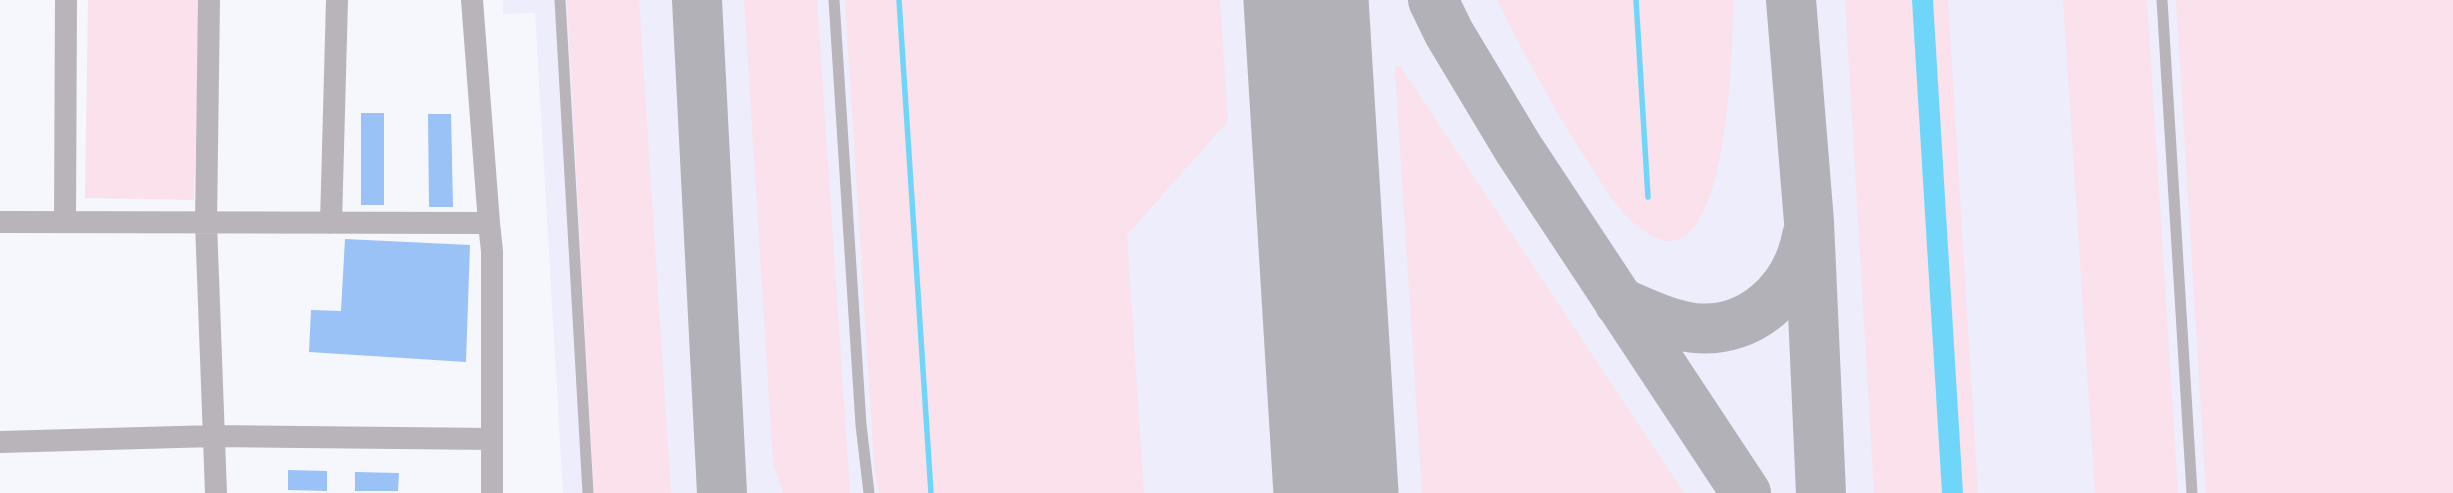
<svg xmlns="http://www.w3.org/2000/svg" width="2453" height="493" font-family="Merriweather,serif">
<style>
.built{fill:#ededfc}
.green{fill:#fae1eb}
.water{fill:#70d6f9}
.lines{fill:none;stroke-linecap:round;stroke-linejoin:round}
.stream{stroke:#70d6f9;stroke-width:5.5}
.taxiway{stroke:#b2b1b8;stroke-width:50}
.runway{stroke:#b2b1b8;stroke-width:125}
.building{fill:#9ac2f6}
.lane{stroke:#b9b4ba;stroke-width:11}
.street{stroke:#b9b4ba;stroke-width:22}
</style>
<rect width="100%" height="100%" fill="#f6f6fd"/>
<path class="built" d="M503,0H2453V493H563L535,13L503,14Z"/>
<path class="green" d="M88,0H200L194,200L85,198Z
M567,0H639L671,493H594Z
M744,0H817L850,493H783L773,463Z
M845,0H1220L1228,121L1127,235L1144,493H879L874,464Z
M1497,0H1733C1733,37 1730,274 1654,237C1626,223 1608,193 1592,168C1556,114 1526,58 1497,0Z
M1845,0H1912L1942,493H1874Z
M1933,0H1948L1978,493H1963Z
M2063,0H2147L2178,493H2095Z
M2176,0H2453V493H2206Z
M1398,65L1402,69L1684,493H1422L1397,103L1395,69Z"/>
<path class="water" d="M1912,0H1933L1963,493H1942Z"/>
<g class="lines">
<path class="stream" d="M899,0L931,493
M1636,0L1648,197"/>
<path class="taxiway" d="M697,0L722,493
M1433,0L1449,33L1518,148L1746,493
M1791,0L1809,222L1821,493
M1619,302C1643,312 1668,325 1694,328C1752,334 1797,290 1807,236
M1325,322L1353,493"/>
<path class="runway" d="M1306,0L1336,493"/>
</g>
<path class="building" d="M361,113H384V205H361Z
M428,114H451L453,207H429Z
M345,239L470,245L466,362L309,352L311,310L341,311Z
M288,470L327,471V491L288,490Z
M355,472L399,473L398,491H355Z"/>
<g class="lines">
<path class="lane" d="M560,0L588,493
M834,0L861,425L869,493
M2162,0L2192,493"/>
<path class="street" d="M209,0L206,223L216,493
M472,0L489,223
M0,222L489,223L492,251V493
M65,222L66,0
M331,223L337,0
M0,442L214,436L492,439"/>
</g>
</svg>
